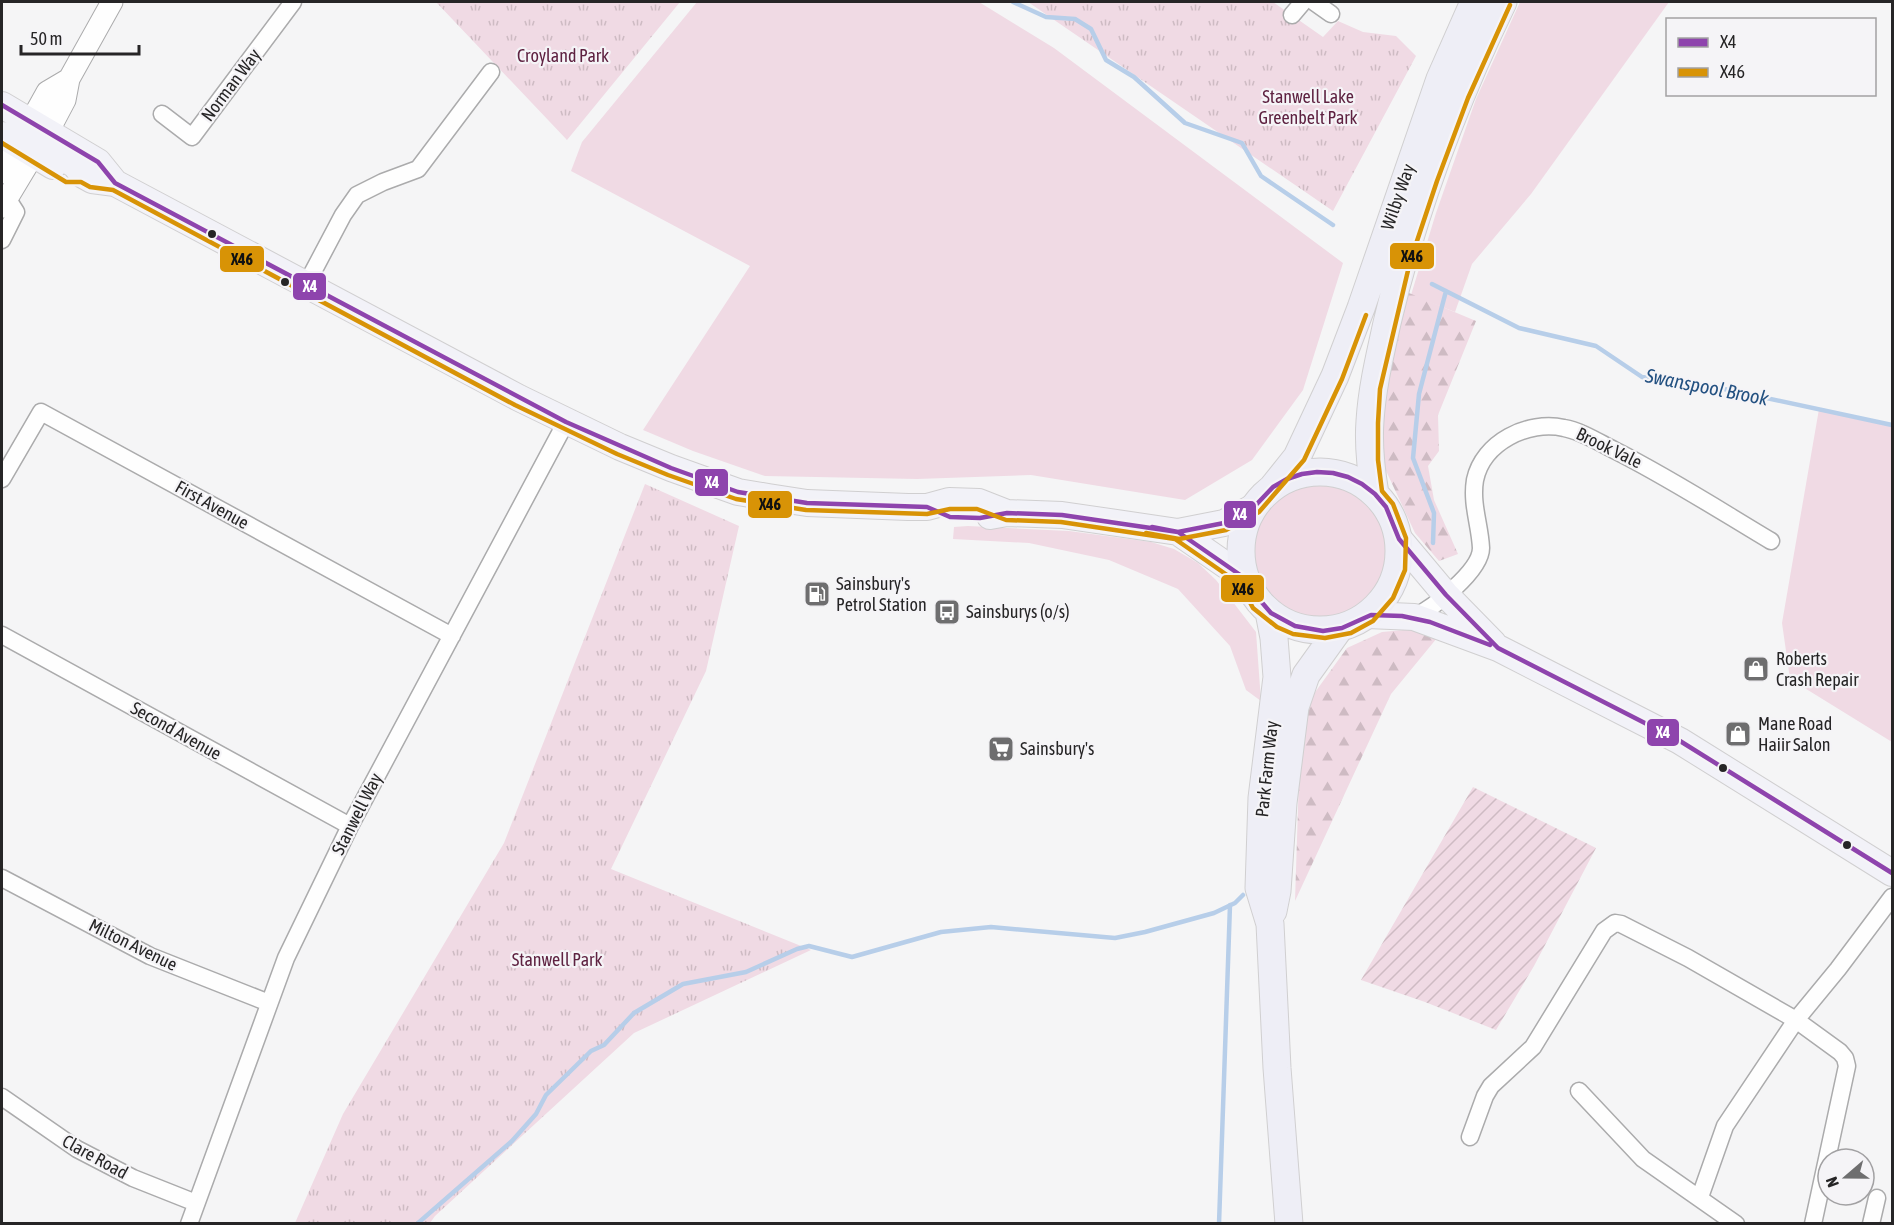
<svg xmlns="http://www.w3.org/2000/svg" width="1894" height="1225" font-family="'Asap Condensed',sans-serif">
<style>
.grass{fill:#f0dae4}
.forest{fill:url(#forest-firs)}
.park{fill:url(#park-tufts)}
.garden{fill:url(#garden-furrows)}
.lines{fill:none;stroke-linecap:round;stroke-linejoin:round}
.stream{stroke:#b7cee9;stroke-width:4.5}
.minor-casing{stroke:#ababac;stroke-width:19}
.tertiary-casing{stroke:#ababac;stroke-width:23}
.primary-casing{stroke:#d0cfd0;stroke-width:28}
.trunk-casing{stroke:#d0cfd0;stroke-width:29}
.minor{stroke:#fefefe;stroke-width:16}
.tertiary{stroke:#fefefe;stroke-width:21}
.primary{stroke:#f2f2f8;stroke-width:26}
.trunk{stroke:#eeeef6;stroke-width:27}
.bus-1-casing{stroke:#f5f4f7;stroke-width:9}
.bus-2-casing{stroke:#f5f4f7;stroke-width:9}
.bus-1{stroke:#8e44ad;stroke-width:4.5}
.bus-2{stroke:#d89306;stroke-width:4.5}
.bus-dot{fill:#262526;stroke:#f5f4f7;stroke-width:2}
.labels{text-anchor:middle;stroke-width:4.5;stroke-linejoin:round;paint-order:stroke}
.park-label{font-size:18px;fill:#5e2241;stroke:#f5f4f7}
.street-label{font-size:18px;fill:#262526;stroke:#f5f4f7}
.poi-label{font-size:18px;fill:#262526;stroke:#f5f4f7;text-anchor:start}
.water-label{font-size:20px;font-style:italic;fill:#235181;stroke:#f5f4f7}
.line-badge{stroke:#f5f4f7;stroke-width:2}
.badge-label{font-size:16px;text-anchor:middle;font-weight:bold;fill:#fff}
.pale-badge-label{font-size:16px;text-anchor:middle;font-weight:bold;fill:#111}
</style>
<defs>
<pattern id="forest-firs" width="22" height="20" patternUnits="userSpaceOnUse" patternTransform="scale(1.5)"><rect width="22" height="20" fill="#f0dae4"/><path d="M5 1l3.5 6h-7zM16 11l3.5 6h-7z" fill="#cebbc3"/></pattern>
<pattern id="park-tufts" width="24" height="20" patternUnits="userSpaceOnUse" patternTransform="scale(1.5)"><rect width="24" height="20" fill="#f0dae4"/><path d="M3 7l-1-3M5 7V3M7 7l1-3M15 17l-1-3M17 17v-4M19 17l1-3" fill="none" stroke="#cebbc3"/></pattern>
<pattern id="garden-furrows" width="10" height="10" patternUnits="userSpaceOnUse" patternTransform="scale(1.5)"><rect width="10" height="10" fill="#f0dae4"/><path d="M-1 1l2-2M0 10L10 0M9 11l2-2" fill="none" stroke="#cebbc3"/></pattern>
</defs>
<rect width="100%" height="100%" fill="#f5f5f6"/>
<path class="grass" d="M697,2H979L1054,48L1343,263L1303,390L1252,460L1185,500L1031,475L917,479L765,476L693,451L643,430L750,266L571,171L582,142Z
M1520,2H1669L1531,194L1472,264L1455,312L1411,295L1436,213L1476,99Z
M1819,409L1892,425V742L1790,679L1782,623Z
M1248 551a69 69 0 1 1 138 0a69 69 0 1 1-138 0Z
M968,526L1069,531L1151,542L1174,549L1198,563L1216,580L1256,632L1261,701L1246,690L1230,646L1178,589L1109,560L1029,543L953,539L954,527Z"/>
<path class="forest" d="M1409,293L1476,321L1438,415L1439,451L1428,466L1434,500L1458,554L1439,561L1415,533L1381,460L1385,374Z
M1415,629L1437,638L1391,694L1295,901L1299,776L1308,702L1347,648L1382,632Z"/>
<path class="park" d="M436,2H680L567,140Z
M1028,2H1273L1323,37L1338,21L1363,32L1396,36L1416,56L1333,211Z
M645,484L739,526L706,671L611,869L811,950L634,1033L435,1216L430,1223H295L343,1114L504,843Z"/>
<path class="garden" d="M1473,787L1596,848L1534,966L1496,1030L1425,1002L1361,980Z"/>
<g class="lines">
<path class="stream" d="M1013,2L1046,17L1075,19L1091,29L1106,60L1134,77L1185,123L1242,143L1261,176L1333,225
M1432,284L1519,328L1596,346L1642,377L1715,387L1892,425
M1433,543L1434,513L1413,458L1419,394L1446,291
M417,1224L512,1141L536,1114L546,1095L591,1051L604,1045L634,1013L683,984L746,972L797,949L809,946L852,957L941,932L991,927L1115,938L1145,932L1214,913L1235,903L1243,895
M1219,1224L1230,905"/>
<g class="minor-casing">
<path id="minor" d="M1314,2L1331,14
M1292,15L1303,2
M162,114L192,137L293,2
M2,240L16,212L7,198
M306,285L343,215L357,195L383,182L418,169L491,72
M2,479L41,412L452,636
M1414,617C1433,608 1481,571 1481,548C1480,525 1471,504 1475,480C1483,442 1528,420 1564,428C1581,431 1598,442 1614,450C1668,477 1719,510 1771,541
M2,635L350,826
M2,878L150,956L269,1003
M1579,1091L1643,1159L1736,1224
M2,1097L77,1149L133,1178L196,1203
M1470,1137L1485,1096L1491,1086L1533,1047L1604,931L1615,923L1621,924L1688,958L1796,1020L1725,1126L1700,1197
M189,1224L286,958L350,826L566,422
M1813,1224L1847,1066L1845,1058L1840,1052L1796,1020L1838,969L1892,897
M1871,1224L1877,1198"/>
</g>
<g class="tertiary-casing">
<path id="tertiary" d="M2,173L47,92L69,79
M2,207L55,119L65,100L69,79L112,2"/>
</g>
<g class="primary-casing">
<path id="primary" d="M2,105L98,162L115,183
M30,122L41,143L75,165L83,175L92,180L115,183L519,398L620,447L671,468L738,492L768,497L807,503L908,507H927L949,501L979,502L1007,513
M2,135L53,166
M990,516L1007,513L1062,515L1178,532L1224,523L1254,507
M1178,532L1246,579
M1399,539L1446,595L1493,643
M1368,615L1414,617L1498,648L1680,741L1892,873"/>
</g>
<g class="trunk-casing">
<path id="trunk" d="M1241 551a79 79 0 1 1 158 0a79 79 0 1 1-158 0Z
M1273,487L1297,457L1335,376L1361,308L1440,79L1474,2
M1375,494C1371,470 1368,446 1370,421C1372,388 1380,355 1387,323C1413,212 1454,103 1503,2
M1269,612L1274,638L1277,677L1262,798L1259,888L1270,924L1277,1068L1289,1224
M1273,911L1277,891L1283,803L1295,707L1306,675L1339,629"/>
</g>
<use href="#minor" class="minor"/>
<use href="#tertiary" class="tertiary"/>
<use href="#primary" class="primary"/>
<use href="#trunk" class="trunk"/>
<g class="bus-1-casing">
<path id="bus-1" d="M2,105L98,162L115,183L566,422L671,468L738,492L807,503L927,507L950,517L980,518L1007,513L1062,515L1178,532L1224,523L1254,507L1273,487L1287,479L1302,474L1317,472L1333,473L1348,477L1362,484L1375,494L1386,507L1399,539L1446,595L1498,648L1680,741L1892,873
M1152,527L1178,532L1246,579L1253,592L1271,613L1295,626L1323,631L1342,628L1371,615L1402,616L1430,622L1490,645"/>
</g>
<g class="bus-2-casing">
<path id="bus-2" d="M2,143L66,182H81L90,187L113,190L515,405L617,454L668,475L736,499L806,510L927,514L950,509H977L1006,520L1061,522L1175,539L1240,584L1253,608L1277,627L1293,634L1325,638L1351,633L1373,621L1393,598L1405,570L1406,538L1393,504L1382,491L1378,460V423L1380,389L1410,262L1437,181L1468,98L1510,5
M1146,533L1179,539L1226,530L1259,512L1304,460L1342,379L1366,315"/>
</g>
<use href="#bus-1" class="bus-1"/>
<use href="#bus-2" class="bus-2"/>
</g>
<defs>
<g id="fuel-square" transform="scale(1.35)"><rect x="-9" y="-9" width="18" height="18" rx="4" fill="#6e6e6f" stroke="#f5f4f7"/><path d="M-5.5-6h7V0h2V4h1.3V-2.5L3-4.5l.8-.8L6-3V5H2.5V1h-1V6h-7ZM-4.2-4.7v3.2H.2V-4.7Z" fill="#fff"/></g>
<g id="bus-square" transform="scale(1.35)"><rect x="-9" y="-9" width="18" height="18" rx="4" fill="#6e6e6f" stroke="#f5f4f7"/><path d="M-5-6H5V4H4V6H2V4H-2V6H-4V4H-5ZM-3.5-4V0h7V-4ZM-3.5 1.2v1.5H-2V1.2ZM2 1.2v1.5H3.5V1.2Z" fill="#fff"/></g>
<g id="shop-square" transform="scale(1.35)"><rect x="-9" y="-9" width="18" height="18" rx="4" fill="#6e6e6f" stroke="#f5f4f7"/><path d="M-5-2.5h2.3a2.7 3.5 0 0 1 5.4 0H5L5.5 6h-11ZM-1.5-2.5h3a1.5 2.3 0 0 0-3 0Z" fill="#fff"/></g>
<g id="supermarket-square" transform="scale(1.35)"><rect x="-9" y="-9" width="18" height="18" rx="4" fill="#6e6e6f" stroke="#f5f4f7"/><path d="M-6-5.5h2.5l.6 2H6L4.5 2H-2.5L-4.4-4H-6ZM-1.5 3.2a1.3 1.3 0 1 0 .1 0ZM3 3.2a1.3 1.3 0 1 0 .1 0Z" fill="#fff"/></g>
</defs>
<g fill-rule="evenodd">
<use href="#fuel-square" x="817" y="594"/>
<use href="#bus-square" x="947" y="612"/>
<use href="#shop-square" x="1756" y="669"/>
<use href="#shop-square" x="1738" y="734"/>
<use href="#supermarket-square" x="1001" y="749"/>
</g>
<g class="bus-dot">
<circle cx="212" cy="234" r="5"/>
<circle cx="285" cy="282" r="5"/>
<circle cx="1723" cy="768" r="5"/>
<circle cx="1847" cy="845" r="5"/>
</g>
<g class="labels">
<g class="park-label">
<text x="563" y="62">Croyland Park</text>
<text x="1308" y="103">Stanwell Lake<tspan x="1308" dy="21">Greenbelt Park</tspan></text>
<text x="557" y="966">Stanwell Park</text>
</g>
<g class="street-label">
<text transform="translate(231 85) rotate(-53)" y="6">Norman Way</text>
<text transform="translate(1398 197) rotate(-71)" y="6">Wilby Way</text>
<text transform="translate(1609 448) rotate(26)" y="6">Brook Vale</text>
<text transform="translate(212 505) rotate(29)" y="6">First Avenue</text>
<text transform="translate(176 731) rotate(29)" y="6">Second Avenue</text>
<text transform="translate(1267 769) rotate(-84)" y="6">Park Farm Way</text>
<text transform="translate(357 814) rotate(-63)" y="6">Stanwell Way</text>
<text transform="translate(133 945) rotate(26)" y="6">Milton Avenue</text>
<text transform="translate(95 1157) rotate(29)" y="6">Clare Road</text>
</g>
<g class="poi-label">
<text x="836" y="590">Sainsbury's<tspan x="836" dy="21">Petrol Station</tspan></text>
<text x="966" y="618">Sainsburys (o/s)</text>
<text x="1776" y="665">Roberts<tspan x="1776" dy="21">Crash Repair</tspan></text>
<text x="1758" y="730">Mane Road<tspan x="1758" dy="21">Haiir Salon</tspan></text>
<text x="1020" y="755">Sainsbury's</text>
</g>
<g class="water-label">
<text transform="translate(1707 387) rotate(11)" y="7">Swanspool Brook</text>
</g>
</g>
<g class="line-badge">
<rect x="1389" y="242" width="46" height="28" rx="6" fill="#d89306"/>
<rect x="219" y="245" width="46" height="28" rx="6" fill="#d89306"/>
<rect x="292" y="272" width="35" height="29" rx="6" fill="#8e44ad"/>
<rect x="694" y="468" width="35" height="29" rx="6" fill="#8e44ad"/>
<rect x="747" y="490" width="46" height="29" rx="6" fill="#d89306"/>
<rect x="1223" y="500" width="34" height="29" rx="6" fill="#8e44ad"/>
<rect x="1220" y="574" width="45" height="29" rx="6" fill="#d89306"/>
<rect x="1646" y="718" width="34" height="29" rx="6" fill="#8e44ad"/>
</g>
<g class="badge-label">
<text x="310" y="292">X4</text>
<text x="712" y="488">X4</text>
<text x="1240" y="520">X4</text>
<text x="1663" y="738">X4</text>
</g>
<g class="pale-badge-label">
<text x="1412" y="262">X46</text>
<text x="242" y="265">X46</text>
<text x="770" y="510">X46</text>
<text x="1243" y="595">X46</text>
</g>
<rect width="1894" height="1225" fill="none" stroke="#262526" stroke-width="6"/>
<rect x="1666" y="18" width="210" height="78" fill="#f5f4f7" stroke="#a2a1a3" stroke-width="1.5"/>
<rect x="1678" y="38" width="30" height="9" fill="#8e44ad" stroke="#a2a1a3" stroke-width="1.5"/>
<text x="1720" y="48" font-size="18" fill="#262526">X4</text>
<rect x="1678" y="68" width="30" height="9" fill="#d89306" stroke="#a2a1a3" stroke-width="1.5"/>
<text x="1720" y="78" font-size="18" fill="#262526">X46</text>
<g transform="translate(1846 1177) rotate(250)"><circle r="28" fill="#f5f4f7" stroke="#a2a1a3" stroke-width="1.5"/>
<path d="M0-4.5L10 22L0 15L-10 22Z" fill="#6e6e6f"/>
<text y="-9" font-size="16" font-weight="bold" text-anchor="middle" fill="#262526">N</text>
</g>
<path d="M21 45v9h118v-9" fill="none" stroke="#262526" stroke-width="3"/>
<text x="30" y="45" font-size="18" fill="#262526" stroke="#f5f4f7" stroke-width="4.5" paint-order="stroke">50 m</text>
</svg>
